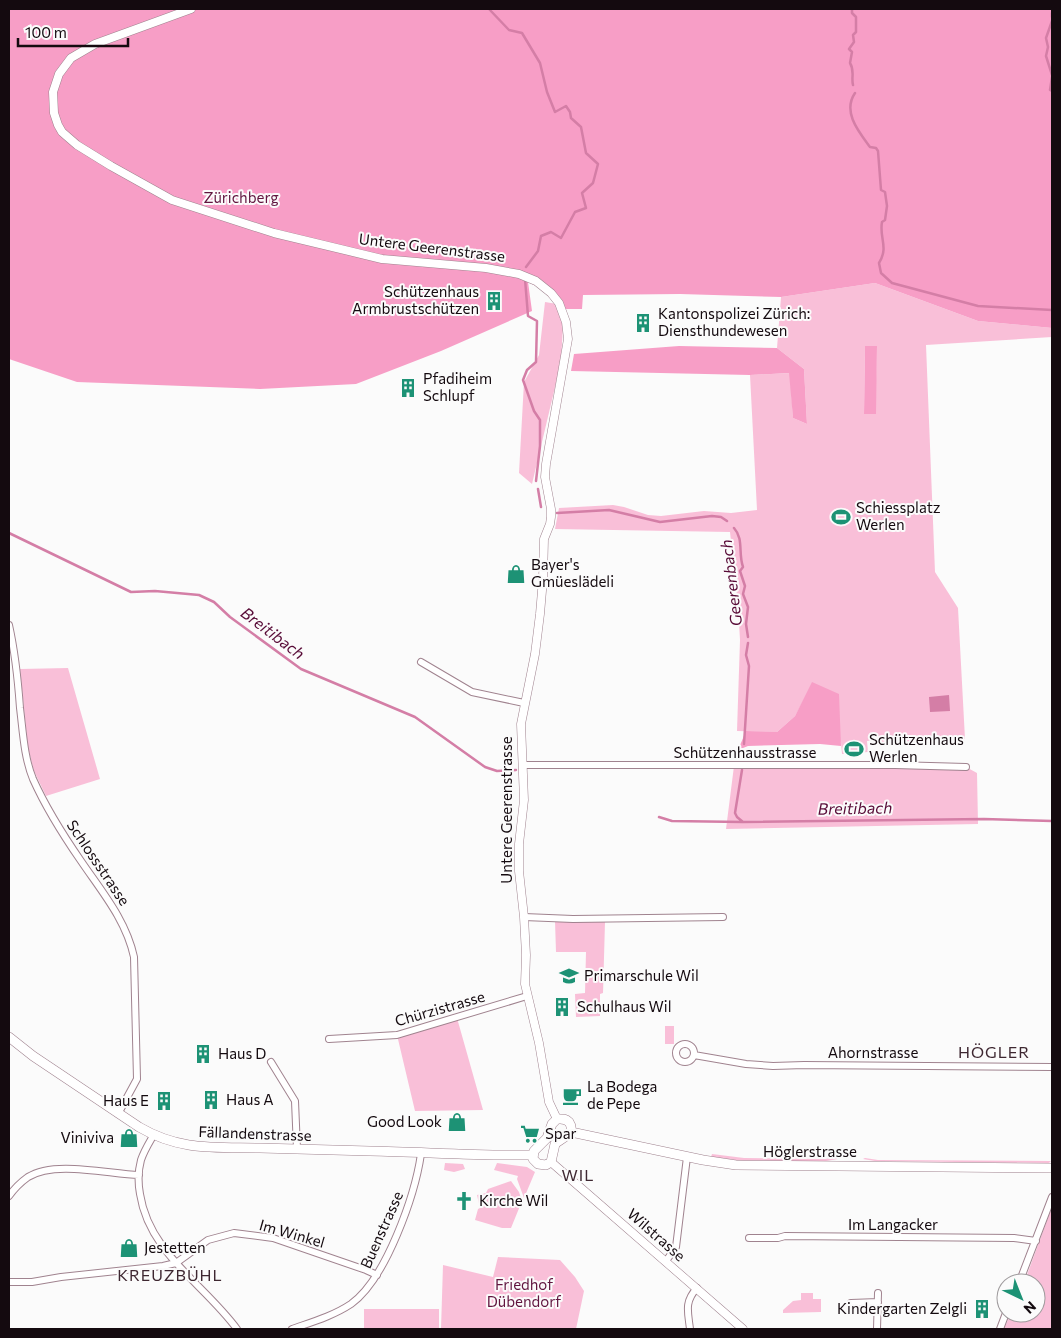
<svg xmlns="http://www.w3.org/2000/svg" width="1061" height="1338" font-family="Commissioner,sans-serif">
<style>
.green{fill:#f9bfd8;fill-rule:evenodd}
.forest{fill:#f79ec6}
.water{fill:#d47ea6}
.lines{fill:none;stroke-linecap:round;stroke-linejoin:round}
.stream{stroke:#d47ea6;stroke-width:2.5}
.minor-casing{stroke:#a0838f;stroke-width:8}
.tertiary-casing{stroke:#a0838f;stroke-width:9}
.secondary-casing{stroke:#a0838f;stroke-width:10}
.minor{stroke:#fff;stroke-width:6}
.tertiary{stroke:#fff;stroke-width:8}
.secondary{stroke:#fff;stroke-width:9}
.labels{text-anchor:middle;stroke-width:4;stroke-linejoin:round;paint-order:stroke}
.park-label{font-size:15px;fill:#61153f;stroke:#fbfbfb}
.street-label{font-size:15px;fill:#140a0f;stroke:#fbfbfb}
.poi-label{font-size:15px;fill:#140a0f;stroke:#fbfbfb;text-anchor:start}
.water-label{font-size:16px;font-style:italic;fill:#580b37;stroke:#fbfbfb}
.neighbourhood-label{font-size:16px;letter-spacing:1px;fill:#3e2731;stroke:#fbfbfb}
</style>
<rect width="100%" height="100%" fill="#fbfbfb"/>
<path class="green" d="M875,283L978,321L1052,328V337L926,345L935,572L958,608L965,739L877,744L876,740L867,741L868,752L842,754L841,743L813,683L795,716L777,732L737,731L740,640L738,606L730,532L555,529L559,508L613,505L624,507L648,515L661,516L704,511L731,513L757,510L750,375L790,373L793,418L807,424L804,369L777,348L781,297ZM865,346H877L875,414H864Z
M545,302L557,304L563,325L561,362L532,484L519,473L524,382L539,355Z
M68,668L100,779L46,796L34,771L28,748L20,669Z
M734,766L966,767L977,773L978,824L726,829Z
M555,921L605,922L603,993L600,994V1016L576,1017L575,994L585,993L586,952H556Z
M457,1018L483,1110L415,1111L397,1035Z
M665,1026H674V1044H665Z
M712,1154L744,1158L825,1159L838,1157V1159L826,1161H744L711,1157Z
M865,1158L878,1160L1051,1161L1049,1163L875,1161L863,1159Z
M445,1163L463,1164L465,1169L454,1172L444,1170Z
M497,1163L527,1167L535,1172L524,1198L517,1179L518,1176L494,1170Z
M511,1181L519,1192L522,1201L511,1228H502L475,1220L478,1209L480,1208L477,1195L486,1193L488,1189Z
M1052,1207V1329H1004L1011,1313H1036V1283H1024Z
M498,1257L560,1260L575,1277L584,1291L576,1329H441L443,1265L493,1277Z
M801,1293H813V1299H821V1312L783,1313V1310L793,1301L801,1300Z
M364,1309H439V1329H364Z"/>
<path class="forest" d="M9,9H1052V328L978,321L875,283L781,297L680,294L583,295L582,309H561L540,288L528,282L532,311L441,351L356,384L260,389L77,382L9,359Z
M679,346L777,348L804,369L807,424L793,418L789,373L750,375L571,371L574,354Z
M865,346H877L876,414H864Z
M812,682L839,694L841,746L820,744L748,746L738,750L746,731L777,732L795,716Z"/>
<path class="water" d="M949,695L950,711L930,712L929,697Z"/>
<g class="lines">
<path class="stream" d="M489,9L509,30L522,33L540,63L547,92L555,112L566,106L570,112L571,118L581,127L586,153L598,164L593,183L582,193L586,208L575,212L561,238L551,232L541,236L538,251L526,267
M852,9V13L856,17V32L853,35L854,42L849,49L852,52L850,63C855,71 851,77 853,85
M1052,13V17
M1052,21L1046,38L1048,47L1046,56L1052,75
M1052,77L1050,90L1052,91
M855,93C842,112 859,132 870,147L876,148L878,151L881,190L885,192L887,206L885,220L882,222C879,238 889,247 879,263L881,273L892,283L978,306L1052,310
M525,279L528,316L537,321L536,362L527,370L523,380L534,411L540,420V446L536,481
M538,489L541,507
M557,513L609,510L660,522L712,516L721,517L727,521
M734,528C744,539 738,553 743,567L740,571L745,586L743,594L748,607L746,624L748,637
M9,533L131,592L155,591L199,595L214,602L230,617L301,669L415,717L485,767L497,771L516,770
M744,744L749,666L746,655L748,643
M742,770L735,813L737,817L743,822
M659,817L672,821L743,822L984,819L1052,821"/>
<g class="minor-casing">
<path id="minor" d="M9,625C15,652 18,680 20,708C23,732 24,757 33,779C46,808 63,835 81,861C102,892 126,920 134,957L137,1079L118,1114
M421,662L472,692L524,703
M524,765H895L966,767
M524,917L573,919L723,917
M329,1039L397,1035L527,996
M676 1053a9 9 0 1 1 18 0a9 9 0 1 1-18 0Z
M694,1055L746,1064L773,1066L804,1065L1052,1067
M271,1062L295,1101L297,1149
M153,1136C149,1143 144,1151 141,1160C138,1171 138,1183 140,1194C149,1253 204,1284 237,1329
M9,1196C14,1189 21,1182 28,1177C55,1160 108,1174 139,1175
M749,1238H778L785,1236L1014,1238L1036,1241
M666,1261L676,1247L687,1157
M9,1282H32L61,1277L163,1266L176,1263L208,1240L234,1233L273,1238L366,1270L377,1275
M1019,1283L1052,1197
M851,1303L878,1302
M292,1329C312,1322 333,1316 351,1304C386,1279 415,1195 421,1154
M690,1329C688,1312 684,1302 697,1288
M877,1329L878,1293
M1000,1329L1006,1313"/>
</g>
<g class="tertiary-casing">
<path id="tertiary" d="M191,9L95,44L71,58L59,74L53,92L54,113L58,125L62,132L77,145L111,166L172,200L274,233L382,259L486,268L519,274L536,281L551,293L559,303L566,322L568,339L546,464L545,477L551,509V517L550,524L544,539L543,579L540,614L535,654L521,724L524,800L519,844V871L524,917L526,955L525,984L539,1043L549,1102L557,1119
M551,1162L743,1329"/>
</g>
<g class="secondary-casing">
<path id="secondary" d="M9,1037L33,1056L139,1127C180,1151 214,1147 260,1148C297,1149 333,1150 370,1151C424,1152 478,1156 533,1155
M557,1119C562,1119 565,1118 569,1122C577,1134 561,1138 555,1144L551,1162L546,1165L538,1164L533,1159L534,1151L547,1138L552,1124Z
M571,1132L703,1160L736,1165L1052,1168"/>
</g>
<use href="#minor" class="minor"/>
<use href="#tertiary" class="tertiary"/>
<use href="#secondary" class="secondary"/>
</g>
<defs>
<g id="building-bare" transform="scale(1.5)"><path d="M-4-6H4V6H1V3H-1V6H-4ZM-2.5-4.3h1.7v1.8h-1.7ZM.8-4.3h1.7v1.8H.8ZM-2.5-1h1.7V.8h-1.7ZM.8-1h1.7V.8H.8Z" fill="#1d9275" stroke="#fbfbfb" stroke-width="2.5" paint-order="stroke"/></g>
<g id="stadium-bare" transform="scale(1.5)"><path d="M0-5a6.5 5 0 1 0 0 10a6.5 5 0 1 0 0-10ZM-3.5-1.8h7v3.6h-7Z" fill="#1d9275" stroke="#fbfbfb" stroke-width="2.5" paint-order="stroke"/></g>
<g id="shop-bare" transform="scale(1.5)"><path d="M-5-2.5h2.3a2.7 3.5 0 0 1 5.4 0H5L5.5 6h-11ZM-1.5-2.5h3a1.5 2.3 0 0 0-3 0Z" fill="#1d9275" stroke="#fbfbfb" stroke-width="2.5" paint-order="stroke"/></g>
<g id="school-bare" transform="scale(1.5)"><path d="M0-5L7-2L0 1L-7-2ZM-4 1L0 2.5L4 1V4Q0 6-4 4Z" fill="#1d9275" stroke="#fbfbfb" stroke-width="2.5" paint-order="stroke"/></g>
<g id="cafe-bare" transform="scale(1.5)"><path d="M-5.5-4.5H6V0H3Q3 3.5 0 3.5H-2.5Q-5.5 3.5-5.5 0ZM3-3.2v2h1.7v-2ZM-6 4.5H4V6H-6Z" fill="#1d9275" stroke="#fbfbfb" stroke-width="2.5" paint-order="stroke"/></g>
<g id="supermarket-bare" transform="scale(1.5)"><path d="M-6-5.5h2.5l.6 2H6L4.5 2H-2.5L-4.4-4H-6ZM-1.5 3.2a1.3 1.3 0 1 0 .1 0ZM3 3.2a1.3 1.3 0 1 0 .1 0Z" fill="#1d9275" stroke="#fbfbfb" stroke-width="2.5" paint-order="stroke"/></g>
<g id="church-bare" transform="scale(1.5)"><path d="M-1.2-6h2.4v3.5h3.3v2.4h-3.3V6h-2.4V-.1h-3.3v-2.4h3.3Z" fill="#1d9275" stroke="#fbfbfb" stroke-width="2.5" paint-order="stroke"/></g>
</defs>
<g fill-rule="evenodd">
<use href="#building-bare" x="494" y="301"/>
<use href="#building-bare" x="643" y="323"/>
<use href="#building-bare" x="408" y="388"/>
<use href="#stadium-bare" x="841" y="517"/>
<use href="#shop-bare" x="516" y="574"/>
<use href="#stadium-bare" x="854" y="749"/>
<use href="#school-bare" x="569" y="976"/>
<use href="#building-bare" x="562" y="1007"/>
<use href="#building-bare" x="203" y="1054"/>
<use href="#cafe-bare" x="572" y="1096"/>
<use href="#building-bare" x="211" y="1100"/>
<use href="#building-bare" x="164" y="1101"/>
<use href="#shop-bare" x="457" y="1122"/>
<use href="#supermarket-bare" x="530" y="1134"/>
<use href="#shop-bare" x="129" y="1138"/>
<use href="#church-bare" x="464" y="1201"/>
<use href="#shop-bare" x="129" y="1248"/>
<use href="#building-bare" x="982" y="1309"/>
</g>
<g class="labels">
<g class="park-label">
<text x="241" y="203">Zürichberg</text>
<text x="524" y="1290">Friedhof<tspan x="524" dy="17">Dübendorf</tspan></text>
</g>
<g class="street-label">
<text transform="translate(432 248) rotate(7)" y="5">Untere Geerenstrasse</text>
<text x="745" y="758">Schützenhausstrasse</text>
<text transform="translate(507 810) rotate(-90)" y="5">Untere Geerenstrasse</text>
<text transform="translate(98 863) rotate(56)" y="5">Schlossstrasse</text>
<text transform="translate(440 1009) rotate(-16)" y="5">Chürzistrasse</text>
<text x="873" y="1058">Ahornstrasse</text>
<text transform="translate(255 1134) rotate(2)" y="5">Fällandenstrasse</text>
<text x="810" y="1157">Höglerstrasse</text>
<text x="893" y="1230">Im Langacker</text>
<text transform="translate(382 1230) rotate(-66)" y="5">Buenstrasse</text>
<text transform="translate(292 1234) rotate(16)" y="5">Im Winkel</text>
<text transform="translate(656 1235) rotate(41)" y="5">Wilstrasse</text>
</g>
<g class="poi-label">
<text x="479" y="297" text-anchor="end">Schützenhaus<tspan x="479" dy="17">Armbrustschützen</tspan></text>
<text x="658" y="319">Kantonspolizei Zürich:<tspan x="658" dy="17">Diensthundewesen</tspan></text>
<text x="423" y="384">Pfadiheim<tspan x="423" dy="17">Schlupf</tspan></text>
<text x="856" y="513">Schiessplatz<tspan x="856" dy="17">Werlen</tspan></text>
<text x="531" y="570">Bayer's<tspan x="531" dy="17">Gmüeslädeli</tspan></text>
<text x="869" y="745">Schützenhaus<tspan x="869" dy="17">Werlen</tspan></text>
<text x="584" y="981">Primarschule Wil</text>
<text x="577" y="1012">Schulhaus Wil</text>
<text x="218" y="1059">Haus D</text>
<text x="587" y="1092">La Bodega<tspan x="587" dy="17">de Pepe</tspan></text>
<text x="226" y="1105">Haus A</text>
<text x="149" y="1106" text-anchor="end">Haus E</text>
<text x="442" y="1127" text-anchor="end">Good Look</text>
<text x="545" y="1139">Spar</text>
<text x="114" y="1143" text-anchor="end">Viniviva</text>
<text x="479" y="1206">Kirche Wil</text>
<text x="144" y="1253">Jestetten</text>
<text x="967" y="1314" text-anchor="end">Kindergarten Zelgli</text>
</g>
<g class="water-label">
<text transform="translate(731 583) rotate(-97)" y="6">Geerenbach</text>
<text transform="translate(273 633) rotate(37)" y="6">Breitibach</text>
<text transform="translate(855 808) rotate(-1)" y="6">Breitibach</text>
</g>
<g class="neighbourhood-label">
<text x="994" y="1058">HÖGLER</text>
<text x="578" y="1181">WIL</text>
<text x="170" y="1281">KREUZBÜHL</text>
</g>
</g>
<rect width="1061" height="1338" fill="none" stroke="#140a0f" stroke-width="20"/>
<g transform="translate(1021 1298) rotate(137)"><circle r="24" fill="#fbfbfb" stroke="#9f9b9d"/>
<path d="M0-4L9 19L0 12L-9 19Z" fill="#1d9275"/>
<text y="-8" font-size="14" font-weight="bold" text-anchor="middle" fill="#140a0f">N</text>
</g>
<path d="M18 38v8h110v-8" fill="none" stroke="#140a0f" stroke-width="2.5"/>
<text x="25" y="38" font-size="15" fill="#140a0f" stroke="#fbfbfb" stroke-width="4" paint-order="stroke">100 m</text>
</svg>
